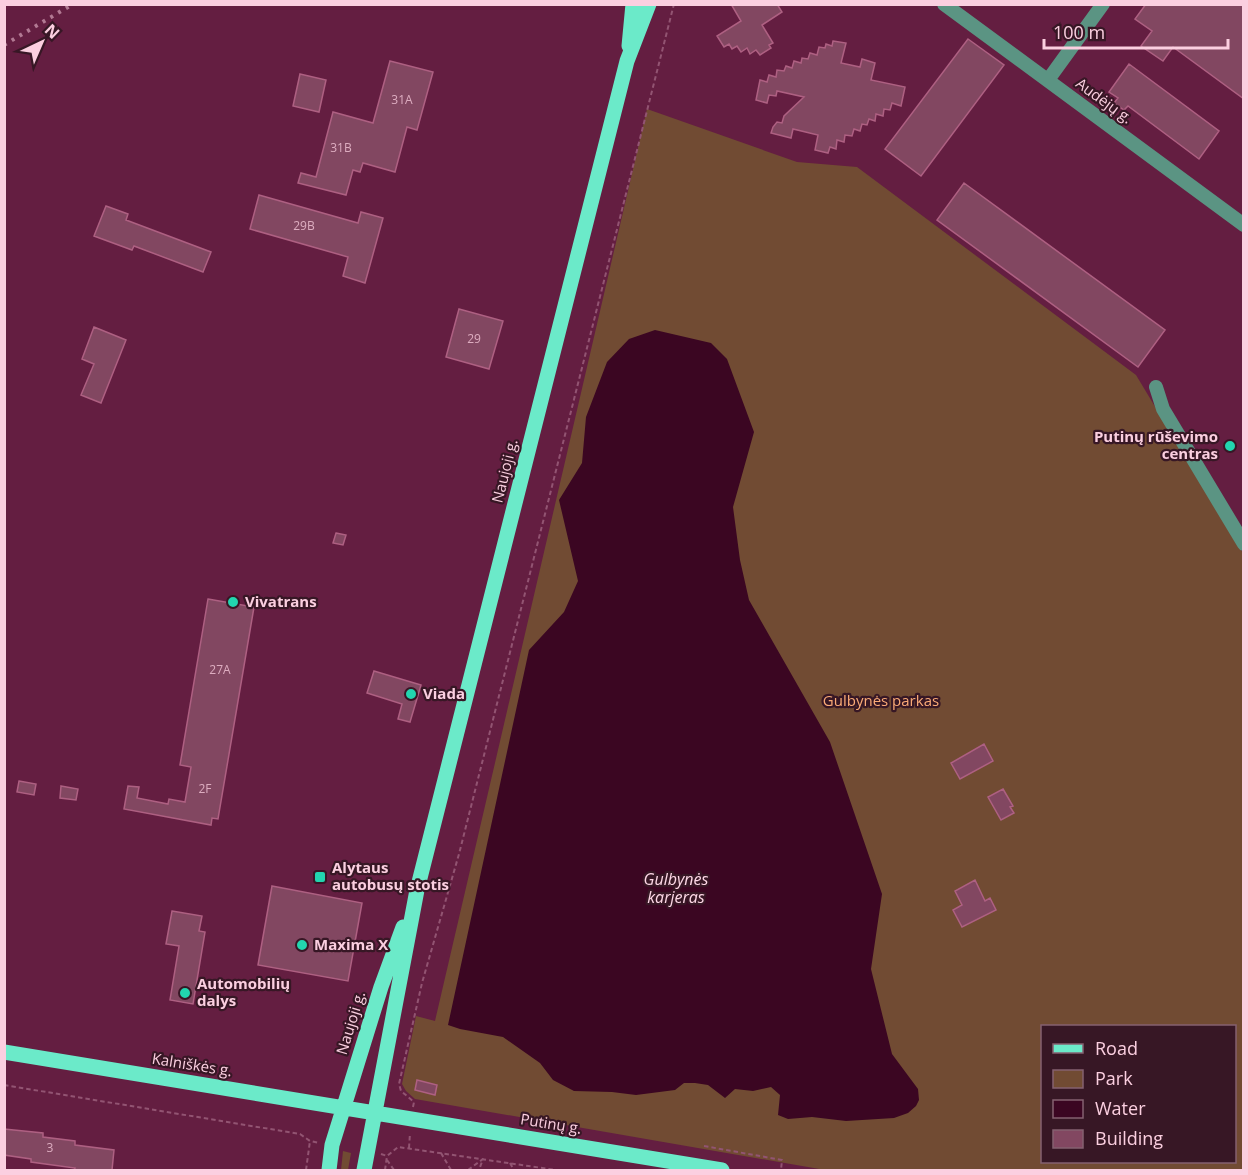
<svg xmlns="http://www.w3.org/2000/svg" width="1248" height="1175" font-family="'Open Sans',sans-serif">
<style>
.green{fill:#714b33;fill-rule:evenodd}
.water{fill:#3b0622}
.building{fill:#824761;stroke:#ae6082;stroke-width:1.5}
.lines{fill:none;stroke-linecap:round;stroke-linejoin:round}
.path{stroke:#925472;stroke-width:2;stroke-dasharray:4.5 3;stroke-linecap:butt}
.minor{stroke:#5b9483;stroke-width:14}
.major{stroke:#6beac9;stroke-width:15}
.rail{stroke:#b27993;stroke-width:4;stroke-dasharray:3 6;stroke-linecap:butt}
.poi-dot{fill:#22d5af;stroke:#371725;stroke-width:2}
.labels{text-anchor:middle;stroke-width:4.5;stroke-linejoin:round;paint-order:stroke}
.number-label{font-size:12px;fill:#ddadc0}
.street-label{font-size:15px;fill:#fbcfe0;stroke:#371725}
.poi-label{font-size:15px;font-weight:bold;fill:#fbcfe0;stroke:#371725;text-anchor:start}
.park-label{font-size:15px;fill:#fbab77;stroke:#371725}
.water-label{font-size:16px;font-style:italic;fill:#fed8e7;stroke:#371725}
</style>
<rect width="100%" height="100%" fill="#641e41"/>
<path class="green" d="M647,109L797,162L857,167L1136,375L1243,553V1170H825L415,1099L406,1091L402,1084L416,1016L435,1021ZM1042,1026H1234V1162H1042Z
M343,1151L351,1153L348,1170H341Z"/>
<path class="water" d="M655,330L711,343L727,359L754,432L733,507L740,560L749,600L830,742L882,894L871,969L892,1054L918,1089L919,1100L916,1106L908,1113L894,1118L846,1121L812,1117L788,1119L778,1115L780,1095L771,1087L753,1091L735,1089L725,1098L708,1085L695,1083H684L675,1090L636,1095L612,1092L574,1091L553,1080L540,1063L503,1037L460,1029L448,1025L529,650L564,612L578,581L559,500L582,463L586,417L607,362L629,339Z"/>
<path class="building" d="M731,4H777L782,12L762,25L773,43L769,45L771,48L760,55L756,50L750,54L747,48L741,52L737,46L732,49L729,44L724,47L717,36L741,21Z
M1146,4H1244V99L1173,47L1163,61L1141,46L1152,31L1135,19Z
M968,39L1004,65L921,176L885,149Z
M833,41L846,43L841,63L860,67L862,59L875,63L871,80L905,87L901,106L892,103L890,110L884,109L883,116L876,114L875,121L869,119L867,125L862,124L860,131L854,129L852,136L845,135L844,142L837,140L836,149L830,147L828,153L815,150L818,135L793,129L791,138L771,133L773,127L777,122L782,123L784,116L804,97L777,91L776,96L769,95L767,103L756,100L760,80L767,82L769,75L776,77L777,70L784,71L786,66L792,68L794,61L801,63L802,58L808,59L810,53L817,55L819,47L825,48L826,44L832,46Z
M390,61L433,72L417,130L407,127L395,172L363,163L360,172L353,170L346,195L298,183L301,173L316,177L333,112L373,123Z
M1129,64L1219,131L1199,159L1128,106L1124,110L1114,103L1118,98L1109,92Z
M300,74L326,80L319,112L293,106Z
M964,183L1165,330L1138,367L937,220Z
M259,195L358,223L361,212L383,218L365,283L343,276L348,257L250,229Z
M106,206L128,214L126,220L211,252L203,272L134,246L132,250L94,236Z
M459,309L503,321L489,369L446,357Z
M94,327L126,340L101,403L81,395L94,364L82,359Z
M336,533L346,535L343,545L333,543Z
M208,599L254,607L218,819L212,818L211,825L124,809L128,786L139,787L137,798L168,804L169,799L185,802L191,767L180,765Z
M374,671L421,685L410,722L398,719L402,704L367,693Z
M984,744L993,761L960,779L951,763Z
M19,781L36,784L34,795L17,792Z
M61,786L78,789L76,800L60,798Z
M1003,789L1013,806L1010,807L1014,813L1001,820L988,797Z
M975,880L985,901L990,898L996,910L962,927L953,910L962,905L955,891Z
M272,886L362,903L348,981L258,965Z
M172,911L202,916L199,931L205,932L193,1004L170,1000L179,946L166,944Z
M417,1080L437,1085L435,1095L415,1090Z
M4,1129L43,1133V1137L75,1141V1145L114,1150L112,1170H74L75,1168L31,1162V1159L4,1155Z"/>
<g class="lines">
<path class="path" d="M4,1085L300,1134L310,1141L319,1143
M413,1107L414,1102L401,1091L399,1084L422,983L459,854L674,4
M704,1146L782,1160L781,1170
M409,1148L410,1133
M441,1153L451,1170
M381,1154L387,1156L398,1147L556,1170
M387,1160L394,1170
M510,1163L514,1170
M306,1170L310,1141
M385,1170L387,1156
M468,1170L483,1159L479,1170"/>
<path class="minor" d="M944,4L1244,225
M1048,80L1103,4
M1156,387L1163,409L1244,544"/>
<path class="major" d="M629,46L633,4
M4,1052L722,1170
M329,1170L332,1145L381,987L403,927
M364,1170L417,890L627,61L649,4"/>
<path class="rail" d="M4,45L73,4"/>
</g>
<g class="poi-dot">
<circle cx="1230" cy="446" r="6"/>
<circle cx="233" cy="602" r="6"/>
<circle cx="411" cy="694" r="6"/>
<rect x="314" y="871" width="12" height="12" rx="3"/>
<circle cx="302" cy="945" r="6"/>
<circle cx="185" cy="993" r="6"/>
</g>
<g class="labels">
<g class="number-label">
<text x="402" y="104">31A</text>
<text x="341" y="152">31B</text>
<text x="304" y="230">29B</text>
<text x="474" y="343">29</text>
<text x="220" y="674">27A</text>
<text x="205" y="793">2F</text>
<text x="50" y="1152">3</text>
</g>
<g class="street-label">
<text transform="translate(1104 101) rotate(36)" y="5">Audėjų g.</text>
<text transform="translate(505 471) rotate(-76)" y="5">Naujoji g.</text>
<text transform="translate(351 1023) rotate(-73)" y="5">Naujoji g.</text>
<text transform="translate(192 1065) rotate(9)" y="5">Kalniškės g.</text>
<text transform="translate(551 1124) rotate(9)" y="5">Putinų g.</text>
</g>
<g class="poi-label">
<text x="1218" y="442" text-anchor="end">Putinų rūševimo<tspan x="1218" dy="17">centras</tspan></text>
<text x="245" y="607">Vivatrans</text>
<text x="423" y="699">Viada</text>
<text x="332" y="873">Alytaus<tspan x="332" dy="17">autobusų stotis</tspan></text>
<text x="314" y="950">Maxima X</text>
<text x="197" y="989">Automobilių<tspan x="197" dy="17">dalys</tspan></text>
</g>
<g class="park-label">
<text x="881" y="706">Gulbynės parkas</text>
</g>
<g class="water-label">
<text x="676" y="885">Gulbynės<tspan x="676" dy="18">karjeras</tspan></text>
</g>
</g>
<rect width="1248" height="1175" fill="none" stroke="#fbcfe0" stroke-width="12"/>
<rect x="1041" y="1025" width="195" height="138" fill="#371725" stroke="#856170" stroke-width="1.5"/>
<rect x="1053" y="1044" width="30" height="9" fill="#6beac9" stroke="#856170" stroke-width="1.5"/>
<text x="1095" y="1055" font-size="18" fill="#fbcfe0">Road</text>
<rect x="1053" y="1070" width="30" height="18" fill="#714b33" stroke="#856170" stroke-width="1.5"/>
<text x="1095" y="1085" font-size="18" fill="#fbcfe0">Park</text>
<rect x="1053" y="1100" width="30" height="18" fill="#3b0622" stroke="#856170" stroke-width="1.5"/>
<text x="1095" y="1115" font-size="18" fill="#fbcfe0">Water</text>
<rect x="1053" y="1130" width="30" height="18" fill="#824761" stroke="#856170" stroke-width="1.5"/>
<text x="1095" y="1145" font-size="18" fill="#fbcfe0">Building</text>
<g transform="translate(42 42) rotate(44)" stroke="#371725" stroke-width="4.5" paint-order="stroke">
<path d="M0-4.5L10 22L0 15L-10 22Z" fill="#fbcfe0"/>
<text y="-9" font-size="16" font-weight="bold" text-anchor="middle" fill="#fbcfe0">N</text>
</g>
<path d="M1044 39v9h184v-9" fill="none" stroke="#fbcfe0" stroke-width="3"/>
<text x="1053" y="39" font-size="18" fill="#fbcfe0" stroke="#371725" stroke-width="4.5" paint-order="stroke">100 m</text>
</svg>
